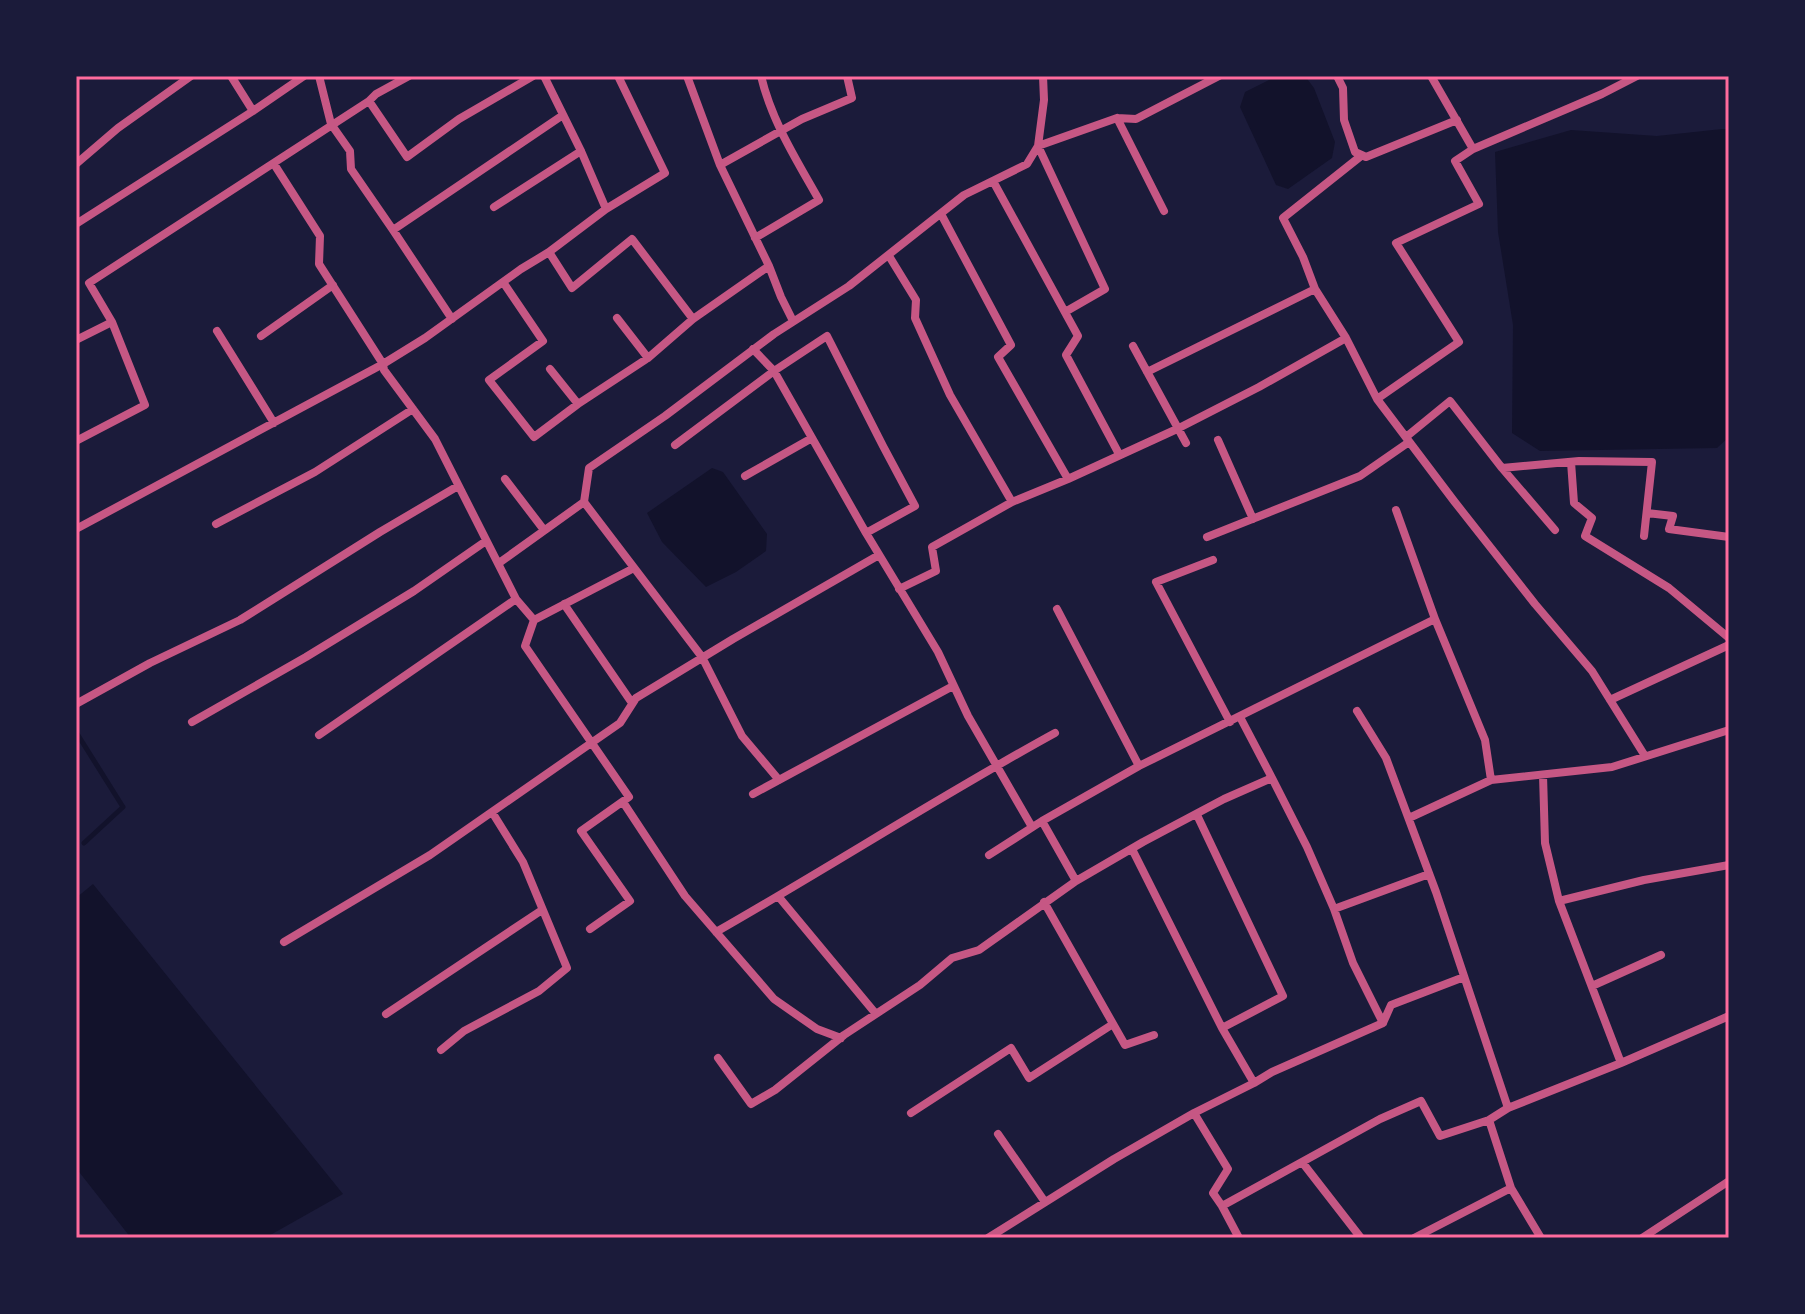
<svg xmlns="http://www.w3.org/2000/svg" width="1805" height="1314" font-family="Cabin,sans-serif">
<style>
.water{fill:#12122b}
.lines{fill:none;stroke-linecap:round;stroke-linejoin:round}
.stream{stroke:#12122b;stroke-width:5}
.minor{stroke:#c65784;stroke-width:8}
.neatline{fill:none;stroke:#ff6b9d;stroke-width:3}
</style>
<rect width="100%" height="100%" fill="#1b1b3a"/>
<path class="water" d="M1277,76H1305L1314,88L1335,142L1332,158L1288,189L1276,185L1240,107L1245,92Z
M1722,129H1729V437L1717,448L1540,451L1512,433L1513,325L1498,232L1495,152L1571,130L1657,136Z
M712,468L723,472L767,534L766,551L736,572L706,587L662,542L647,513Z
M93,884L343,1194L265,1238H131L76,1168V898Z"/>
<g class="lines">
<path class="stream" d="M76,732L123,807L84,843"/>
<path class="minor" d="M231,76L253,111
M319,76L331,124L350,151L351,169L393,230L563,115
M544,76L581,151L606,209
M687,76L720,165L769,266L781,297L793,321
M1043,76L1044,100L1038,146L1105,289L1065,312
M1337,76L1343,88L1344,120L1355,152L1366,157L1457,120
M1431,76L1473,149
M369,101L407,157L459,119L533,76
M1117,118L1164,211
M1361,156L1283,218L1303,257L1315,289L1346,338L1377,399L1454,501L1535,604L1592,671L1645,756
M76,164L118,128L191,76
M274,164L320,236L319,264L383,364L384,370L435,439L516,599L534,620
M720,165L802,119L852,98L847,76
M993,181L1078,336L1066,355L1119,454
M494,207L581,151
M941,214L1011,345L998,357L1068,479
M76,224L253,111L304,76
M393,230L452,319
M755,238L819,200C796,159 772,122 761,76
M549,252L572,288L632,239L693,319
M889,256L916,300L915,318L950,395L1012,502
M503,282L543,341L489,380L534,437L578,404L648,358L693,319L769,266
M617,318L648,358
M217,331L274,423
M261,336L333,285
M76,340L112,322
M1133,346L1186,443
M753,349L774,371L866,533L938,652L968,716L1032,827
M550,369L578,404
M1147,372L1315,289
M1377,399L1459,342L1396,243L1479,204L1455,161L1473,149L1602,94L1637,76
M1406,437L1450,401L1502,468L1579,461L1652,462L1644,536
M1218,440L1253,519
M76,441L145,405L112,322L89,283L369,101L376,94L409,76
M675,445L774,371L827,336L883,446L915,506L866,533
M1571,462L1574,503L1592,518L1585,536L1669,588L1729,638
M1502,468L1555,530
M745,476L812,438
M505,479L544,530
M1396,510L1435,619
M1647,513L1673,516L1669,529L1729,537
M216,524L315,472L413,409
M76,529L383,364L425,338L521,269L549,252L606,209L665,173L618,76
M1207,537L1360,476L1409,442
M1213,560L1156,582L1230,722
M499,563L584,502
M899,589L936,571L932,547L1012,502L1068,479L1177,429L1259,387L1346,338
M564,604L632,703
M1057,609L1139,766
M1610,700L1729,645
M76,704L150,663L240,620L380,532L458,486
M1357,711L1386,758L1436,892L1508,1108
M192,722L306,657L414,591L486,541
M319,735L516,599
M1543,775L1545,843L1559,901L1621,1063
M1272,778L1307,847L1334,909L1429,874
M779,780L742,736L702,657L584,502L589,468L665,416L774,334L849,286L964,195L1027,164L1038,146L1117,118L1136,119L1219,76
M753,794L953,686
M623,802L685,896L774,999L817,1029L841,1038
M1197,815L1283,996L1222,1028
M1409,818L1491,780L1612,767L1729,730
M1042,821L1076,881
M1132,849L1222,1028L1254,1083
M989,855L1042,821L1139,766L1435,619L1485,740L1491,780
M778,896L876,1014
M1559,901L1644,880L1729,865
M1044,902L1125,1045L1154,1035
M1334,909L1353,963L1383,1023
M590,929L630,901L581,831L629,797L525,646L534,620L634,568
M716,932C830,867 940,796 1055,733
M284,942L430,855L620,723L636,698L733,639L879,555
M1592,986L1661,955
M386,1014L542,910
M441,1050L464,1031L539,991L567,968L523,862L492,812
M718,1058L751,1104L775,1090L844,1035L920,985L952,958L979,950L1076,881L1143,842L1224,799L1272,778L1240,717
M911,1113L1011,1048L1029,1078L1113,1024
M1194,1113L1254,1083L1272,1072L1383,1023L1391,1005L1464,977
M1489,1120L1511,1188
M998,1134L1045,1202
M1302,1162L1361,1238
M1222,1206L1380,1119L1421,1101L1440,1136L1489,1120L1508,1108L1621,1063L1729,1016
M988,1238L1114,1159L1194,1113L1228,1169L1213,1193L1222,1206L1239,1238
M1414,1238L1511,1188L1541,1238
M1642,1238L1729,1181"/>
</g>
<rect width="1805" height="1314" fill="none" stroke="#1b1b3a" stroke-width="156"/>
<rect x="78" y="78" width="1649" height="1158" class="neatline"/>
</svg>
